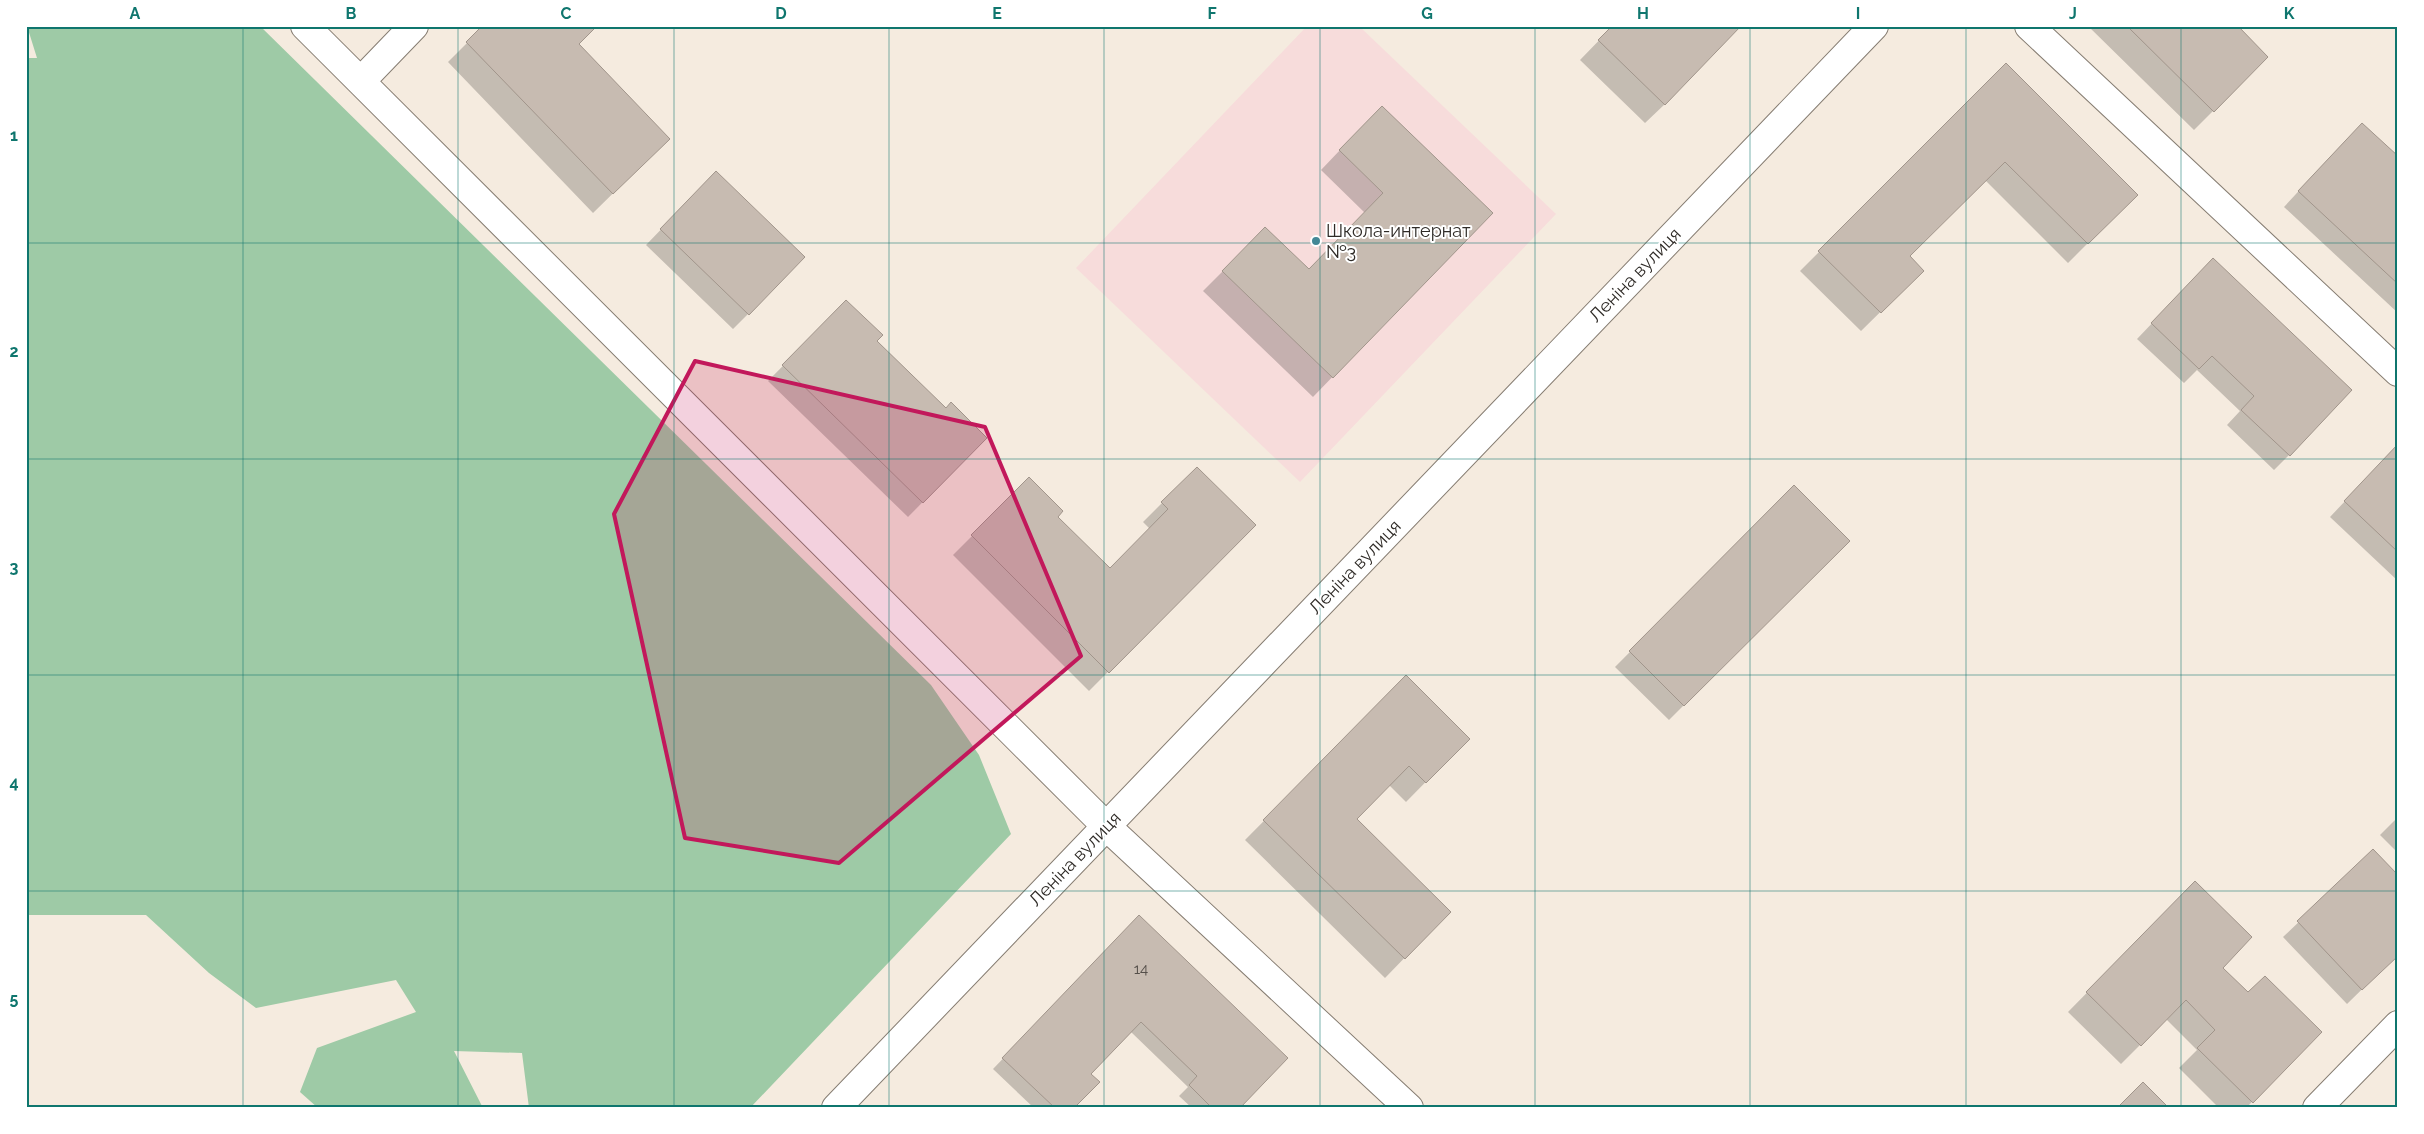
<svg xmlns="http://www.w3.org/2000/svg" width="2424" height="1134" font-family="Raleway,sans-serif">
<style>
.education{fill:#f7dcdb}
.forest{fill:#9ecaa6}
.shadow{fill:#0003}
.building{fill:#c7bbb1;stroke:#a1958b}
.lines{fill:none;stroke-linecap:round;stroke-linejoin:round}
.street-casing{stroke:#867d72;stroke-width:30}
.secondary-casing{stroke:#867d72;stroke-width:30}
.street{stroke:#fff;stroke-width:28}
.secondary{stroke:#fff;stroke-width:28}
.marked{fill:#c2185b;fill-opacity:0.2;stroke:#c2185b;stroke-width:4;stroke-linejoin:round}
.grid{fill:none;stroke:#0f766e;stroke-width:1;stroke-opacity:0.55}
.poi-dot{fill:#438896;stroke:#fff;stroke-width:2}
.labels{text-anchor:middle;stroke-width:4;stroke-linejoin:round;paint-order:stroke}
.number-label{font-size:15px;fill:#554f4a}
.poi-label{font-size:18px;fill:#2f2b27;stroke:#fff;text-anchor:start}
.street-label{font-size:18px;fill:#2f2b27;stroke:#fff}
.neatline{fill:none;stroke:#0f766e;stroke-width:2}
.grid-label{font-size:16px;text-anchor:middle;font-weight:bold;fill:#0f766e}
</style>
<rect width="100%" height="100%" fill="#f5ebdf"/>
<path class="education" d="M1307,26H1359L1556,214L1300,482L1076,268Z"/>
<path class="forest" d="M27,26H260L931,685L979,755L1011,834L750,1108H529L522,1053L454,1051L483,1108H318L300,1092L317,1048L416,1012L396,980L256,1008L209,973L146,915H26V58H37Z"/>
<path class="shadow" d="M484,26L577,45L649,158L593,213L448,62Z
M1613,26L1665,104L1645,123L1580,60Z
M2088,26H2236L2267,57L2194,130Z
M2006,65L2136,195L2068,263L1985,180L1908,256L1922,271L1861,331L1800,271Z
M1362,127L1491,213L1313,397L1203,291L1246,248L1308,271L1365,213L1321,170Z
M2347,139L2398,158V313L2284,207Z
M701,188L748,314L733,329L646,245Z
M2198,275L2289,455L2274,470L2227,425L2240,411L2197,370L2184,383L2137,339Z
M846,302L875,341L946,410L986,438L908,517L768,381Z
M2398,445V581L2330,517Z
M1197,468L1254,525L1089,691L953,555L1029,479L1056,517L1110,570L1150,529L1143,522Z
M1794,487L1848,541L1669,720L1615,667Z
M1406,677L1468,739L1406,802L1389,785L1355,819L1449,912L1385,978L1245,840Z
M2398,817V853L2380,835Z
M2373,851L2398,954L2347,1004L2283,937Z
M2176,902L2221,968L2248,994L2320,1032L2246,1108H2219L2179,1068L2197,1050L2166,1019L2121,1064L2068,1012Z
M1129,927L1239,1108H1192L1179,1096L1188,1087L1131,1032L1090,1074L1073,1108H1034L993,1069Z"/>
<path class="building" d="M482,26H597L579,44L670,139L613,194L466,42Z
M1612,26H1741L1665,105L1598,40Z
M2127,26H2238L2268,57L2214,112Z
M2006,63L2138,195L2088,244L2005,162L1910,256L1924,271L1881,313L1818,251Z
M1382,106L1493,213L1333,378L1222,271L1265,227L1309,269L1383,193L1339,150Z
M2362,123L2398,156V284L2298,191Z
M716,171L805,257L749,315L660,229Z
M2213,258L2352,390L2290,456L2241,410L2254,396L2212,356L2199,369L2151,323Z
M846,300L883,335L877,341L946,408L951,402L987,438L923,503L782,365Z
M2398,444V552L2344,501Z
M1197,467L1256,525L1109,673L971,535L1029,477L1063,511L1058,517L1110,568L1168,509L1161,502Z
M1794,485L1850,541L1684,706L1629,651Z
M1406,675L1470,739L1426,783L1409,766L1357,819L1451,912L1405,959L1263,820Z
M2373,849L2398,875V956L2362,990L2297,921Z
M2195,881L2252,937L2223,968L2248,992L2265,976L2322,1032L2253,1103L2197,1048L2215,1030L2186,1000L2141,1046L2086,992Z
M1139,915L1288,1058L1240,1108H1212L1189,1085L1197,1076L1141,1022L1091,1074L1100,1082L1074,1108H1055L1002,1058Z
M2143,1082L2169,1108H2117Z"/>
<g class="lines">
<g class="street-casing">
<path id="street" d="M2029,26L2398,372
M1106,826L1409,1108
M2317,1108L2398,1025"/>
</g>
<g class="secondary-casing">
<path id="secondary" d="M305,26L1106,826
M362,80L414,26
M836,1108L1874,26"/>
</g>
<use href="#street" class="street"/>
<use href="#secondary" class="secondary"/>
</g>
<path class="marked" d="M695,361L985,427L1081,656L839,863L685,838L614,514Z"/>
<path class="grid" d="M243,26V1108M458,26V1108M674,26V1108M889,26V1108M1104,26V1108M1320,26V1108M1535,26V1108M1750,26V1108M1966,26V1108M2181,26V1108M26,243H2398M26,459H2398M26,675H2398M26,891H2398"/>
<circle class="poi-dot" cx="1316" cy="241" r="5"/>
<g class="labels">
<g class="number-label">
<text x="1141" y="974">14</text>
</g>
<g class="poi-label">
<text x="1326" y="237">Школа-интернат<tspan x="1326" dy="21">№3</tspan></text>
</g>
<g class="street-label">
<text transform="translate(1635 275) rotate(-46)" y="6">Леніна вулиця</text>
<text transform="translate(1355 567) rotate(-46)" y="6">Леніна вулиця</text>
<text transform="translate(1075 859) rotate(-46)" y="6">Леніна вулиця</text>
</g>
</g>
<rect width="2424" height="1134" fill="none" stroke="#ffffff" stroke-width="55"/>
<rect x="28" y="28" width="2368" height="1078" class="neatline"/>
<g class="grid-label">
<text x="135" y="19">A</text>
<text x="351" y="19">B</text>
<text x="566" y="19">C</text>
<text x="781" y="19">D</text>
<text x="997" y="19">E</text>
<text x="1212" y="19">F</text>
<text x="1427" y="19">G</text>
<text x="1643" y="19">H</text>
<text x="1858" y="19">I</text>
<text x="2073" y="19">J</text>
<text x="2289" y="19">K</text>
<text x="14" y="141">1</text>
<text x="14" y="357">2</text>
<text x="14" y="573">3</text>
<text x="14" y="788">4</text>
<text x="14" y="1004">5</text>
</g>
</svg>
